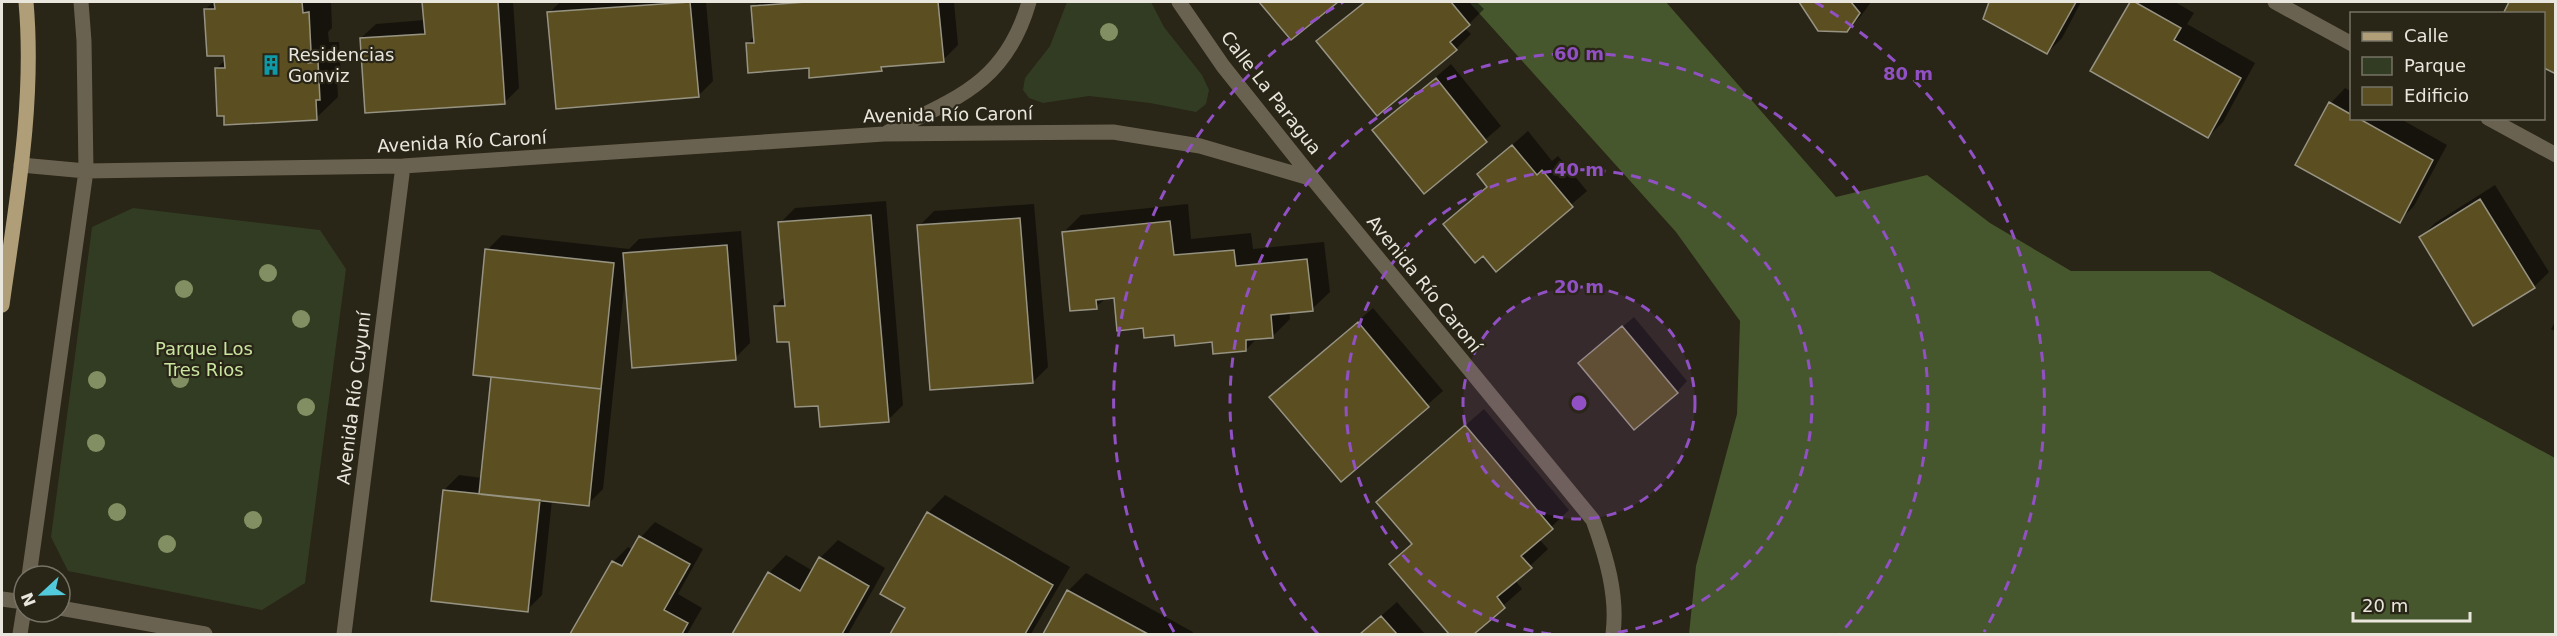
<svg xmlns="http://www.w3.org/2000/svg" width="2557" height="636" font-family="'DejaVu Sans',sans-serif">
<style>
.green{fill:#323c23}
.forest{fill:#46562d}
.shadow{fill:#0007}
.building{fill:#5b4f22;stroke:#979382;stroke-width:1.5}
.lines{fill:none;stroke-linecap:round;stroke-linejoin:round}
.minor{stroke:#6a6250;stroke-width:15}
.major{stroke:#af9e78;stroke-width:15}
.tree{fill:#818f62}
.ring{fill:none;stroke:#9151c5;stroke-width:3;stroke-dasharray:10 8}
.labels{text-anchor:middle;stroke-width:4.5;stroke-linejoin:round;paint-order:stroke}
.poi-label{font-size:18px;fill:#e9e7dd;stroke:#292517;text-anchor:start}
.street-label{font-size:18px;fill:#e9e7dd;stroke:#292517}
.park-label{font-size:18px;fill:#c9e5a0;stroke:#292517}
.centre{fill:#9151c5;stroke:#292517;stroke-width:3}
.ring-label{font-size:18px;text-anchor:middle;font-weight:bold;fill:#9151c5;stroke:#292517;stroke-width:4.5;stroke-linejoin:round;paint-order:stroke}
</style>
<rect width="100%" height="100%" fill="#292517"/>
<path class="green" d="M1067,2H1151L1164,27L1202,75L1209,90L1206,104L1196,112L1150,103L1089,96L1043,103L1029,98L1023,90L1025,78L1050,46Z
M133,208L320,230L346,269L305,583L262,610L68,571L51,537L92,227Z"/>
<path class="forest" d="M1469,2H1666L1836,197L1927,175L1990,223L2071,271H2210L2555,458V634H1689L1696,566L1737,414L1740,321L1676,232Z"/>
<path class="shadow" d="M213,2H331L332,28L328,32L329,42H339L341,77L337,81L338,97L316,118L216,69L226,59L205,10Z
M424,2H513L519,88L504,103L361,38L376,24L425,20Z
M560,2H706L713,81L698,96L549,13Z
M758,2H954L958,45L943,60L886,65L881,70L810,66L747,44L755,36L752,7Z
M1261,2H1335L1291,38Z
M1364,2H1477L1484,9L1465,28L1471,34L1456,49L1318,42Z
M1801,2H1871L1861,16L1846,31L1819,29Z
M1991,2H2081L2062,38L2047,53L1985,19Z
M2131,2H2175L2194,13L2187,24L2255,63L2223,122L2208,137L2092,70Z
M2510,2H2556V72L2544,66V14H2504Z
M1451,64L1501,126L1424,192L1374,130Z
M2345,88L2352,92V118H2399L2447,145L2414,206L2399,221L2331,103Z
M1528,131L1552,161L1558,156L1587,191L1496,269L1484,254L1445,224L1488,185L1479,174Z
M2495,185L2549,272L2534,287L2420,238L2435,223Z
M886,201L903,405L888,420L820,404L775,306L786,296L780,223L795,208Z
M1034,204L1048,367L1033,382L919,226L934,211Z
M1188,204L1191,239L1251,233L1253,249L1324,242L1330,292L1312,309L1289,311L1290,319L1272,337L1257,338L1246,350L1144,327L1115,297L1106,298L1096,307L1063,233L1081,215Z
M741,231L750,343L735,358L625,280L603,489L588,504L552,500L542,595L527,610L444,490L459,475L482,478L493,376L487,250L502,235L629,249L639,239Z
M1373,308L1443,391L1341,480L1271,397Z
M1634,317L1687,381L1677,392L1580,363Z
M2556,320V332L2551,329Z
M1484,409L1569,510L1539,539L1548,549L1515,580L1522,589L1471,634H1450L1391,564L1413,543L1378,502Z
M945,495L1070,567L1031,634H892L907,608L928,513Z
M655,522L703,549L678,594L702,608L687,634H572L613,562L628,547L633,550L641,537Z
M838,540L885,568L848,634H734L769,573L786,555L813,571L820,558Z
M1086,573L1193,632L1192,634H1044L1068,591Z
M1397,602L1425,634H1360Z"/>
<path class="building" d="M214,2H302L303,13L309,12L311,51H307L308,63L318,62L320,100H316L317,120L224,125V116H217L215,68H225L224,56H207L204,9H215Z
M422,2H498L505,104L365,113L360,38L425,34Z
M690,2L699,97L556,109L547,12Z
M806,2H938L944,62L881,67L882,71L809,78V68L748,73L746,43H754L751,6Z
M1259,2H1338L1291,40Z
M1365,2H1451L1470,25L1450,42L1457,50L1377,116L1316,41Z
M1799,2H1851L1860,13L1847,32L1818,31Z
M1989,2H2076L2047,54L1983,19Z
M2130,2H2135L2181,28L2174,40L2241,78L2208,138L2090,71Z
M2509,2H2556V74L2544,68V14H2503Z
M1436,78L1487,142L1424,194L1372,130Z
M2329,102L2352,115V118H2358L2433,160L2400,223L2295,165Z
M1512,145L1537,175L1542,170L1573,207L1496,272L1483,256L1475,263L1443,224L1487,187L1477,174Z
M2480,199L2535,288L2473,326L2419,237Z
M871,215L889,422L820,427L818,406L795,407L789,342H777L774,306H785L778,222Z
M1020,218L1033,383L930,390L917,225Z
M1170,221L1174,255L1234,250L1236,266L1307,259L1313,311L1271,315L1273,338L1246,340V351L1213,354L1212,342L1175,346L1174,335L1144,338L1143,328L1117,331L1114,298L1096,300L1097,309L1070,311L1062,232Z
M727,245L736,360L632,368L623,253Z
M485,249L614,263L601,389L473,375Z
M1358,322L1429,407L1341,482L1269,397Z
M1622,326L1678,393L1634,430L1578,363Z
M491,377L601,389L589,506L479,494Z
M1465,425L1553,529L1521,556L1532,568L1497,597L1505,608L1474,634H1449L1389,564L1412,544L1376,502Z
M443,490L540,500L528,612L431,601Z
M927,512L1053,585L1025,634H890L905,608L880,594Z
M639,536L690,564L664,610L688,623L682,634H570L612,561L622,566Z
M819,557L869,586L842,634H732L768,572L800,591Z
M1067,590L1148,634H1043Z
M1381,616L1397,634H1360Z"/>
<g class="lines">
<path class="minor" d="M1179,2L1223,66L1313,179L1593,520C1606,556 1618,595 1613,634
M2275,2L2352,44
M2488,118L2556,155
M888,132C958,98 1006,82 1029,2
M21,165L86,171L403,166L884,134L1113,132L1200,146L1313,179
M29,576L86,171L84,41L81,2
M2,599L24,602
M60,608L205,634
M20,634L24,609
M344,634L403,166"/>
<path class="major" d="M2,305C16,204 35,103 26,2"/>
</g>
<g class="tree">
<circle cx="1109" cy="32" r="9"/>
<circle cx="268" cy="273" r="9"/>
<circle cx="184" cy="289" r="9"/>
<circle cx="301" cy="319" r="9"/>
<circle cx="180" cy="379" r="9"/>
<circle cx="97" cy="380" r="9"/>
<circle cx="306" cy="407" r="9"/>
<circle cx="96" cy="443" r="9"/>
<circle cx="117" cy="512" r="9"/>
<circle cx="253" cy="520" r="9"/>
<circle cx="167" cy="544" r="9"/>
</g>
<circle cx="1579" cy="403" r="116" fill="#9151c5" fill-opacity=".12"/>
<g class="ring">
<circle cx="1579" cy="403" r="116"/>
<path d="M1551 634A233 233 0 1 1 1607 634"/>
<path d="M1318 634A349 349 0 1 1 1840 634"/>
<path d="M1174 632A465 465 0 0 1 1343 2M1815 2A465 465 0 0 1 1984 632"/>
</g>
<defs>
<g id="building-bare" transform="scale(1.62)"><path d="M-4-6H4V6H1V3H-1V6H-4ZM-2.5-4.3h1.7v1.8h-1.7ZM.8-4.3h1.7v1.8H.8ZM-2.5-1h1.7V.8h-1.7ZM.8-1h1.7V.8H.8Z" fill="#0f9aa8" stroke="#292517" stroke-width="2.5" paint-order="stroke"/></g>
</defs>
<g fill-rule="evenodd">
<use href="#building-bare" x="271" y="65"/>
</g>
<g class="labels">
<g class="poi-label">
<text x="288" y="61">Residencias<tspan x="288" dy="21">Gonviz</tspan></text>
</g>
<g class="street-label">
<text transform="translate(1271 93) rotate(52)" y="6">Calle La Paragua</text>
<text transform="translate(948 115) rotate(-1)" y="6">Avenida Río Caroní</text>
<text transform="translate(462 142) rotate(-3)" y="6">Avenida Río Caroní</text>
<text transform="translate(1424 284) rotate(51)" y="6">Avenida Río Caroní</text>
<text transform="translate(354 398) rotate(-83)" y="6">Avenida Río Cuyuní</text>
</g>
<g class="park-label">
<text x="204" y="355">Parque Los<tspan x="204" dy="21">Tres Rios</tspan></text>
</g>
</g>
<circle cx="1579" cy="403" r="9" class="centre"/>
<g class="ring-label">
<text x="1579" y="60">60 m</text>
<text x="1908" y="80">80 m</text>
<text x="1579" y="176">40 m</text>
<text x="1579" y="293">20 m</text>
</g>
<rect width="2557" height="636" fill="none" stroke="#e9e7dd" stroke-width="6"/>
<rect x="2350" y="12" width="195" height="108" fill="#292517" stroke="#767366" stroke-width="1.5"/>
<rect x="2362" y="32" width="30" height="9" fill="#af9e78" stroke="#767366" stroke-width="1.5"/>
<text x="2404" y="42" font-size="18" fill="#e9e7dd">Calle</text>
<rect x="2362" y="57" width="30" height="18" fill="#323c23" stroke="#767366" stroke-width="1.5"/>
<text x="2404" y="72" font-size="18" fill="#e9e7dd">Parque</text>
<rect x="2362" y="87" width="30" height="18" fill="#5b4f22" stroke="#767366" stroke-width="1.5"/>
<text x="2404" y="102" font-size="18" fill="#e9e7dd">Edificio</text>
<g transform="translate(42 594) rotate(248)"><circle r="28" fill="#292517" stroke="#767366" stroke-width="1.5"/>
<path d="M0-4.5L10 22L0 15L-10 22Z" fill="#53cadc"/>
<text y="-9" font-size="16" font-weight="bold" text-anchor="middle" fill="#e9e7dd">N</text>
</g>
<path d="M2353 612v9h117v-9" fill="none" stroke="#e9e7dd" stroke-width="3"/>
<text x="2362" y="612" font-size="18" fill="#e9e7dd" stroke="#292517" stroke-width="4.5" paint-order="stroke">20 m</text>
</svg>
